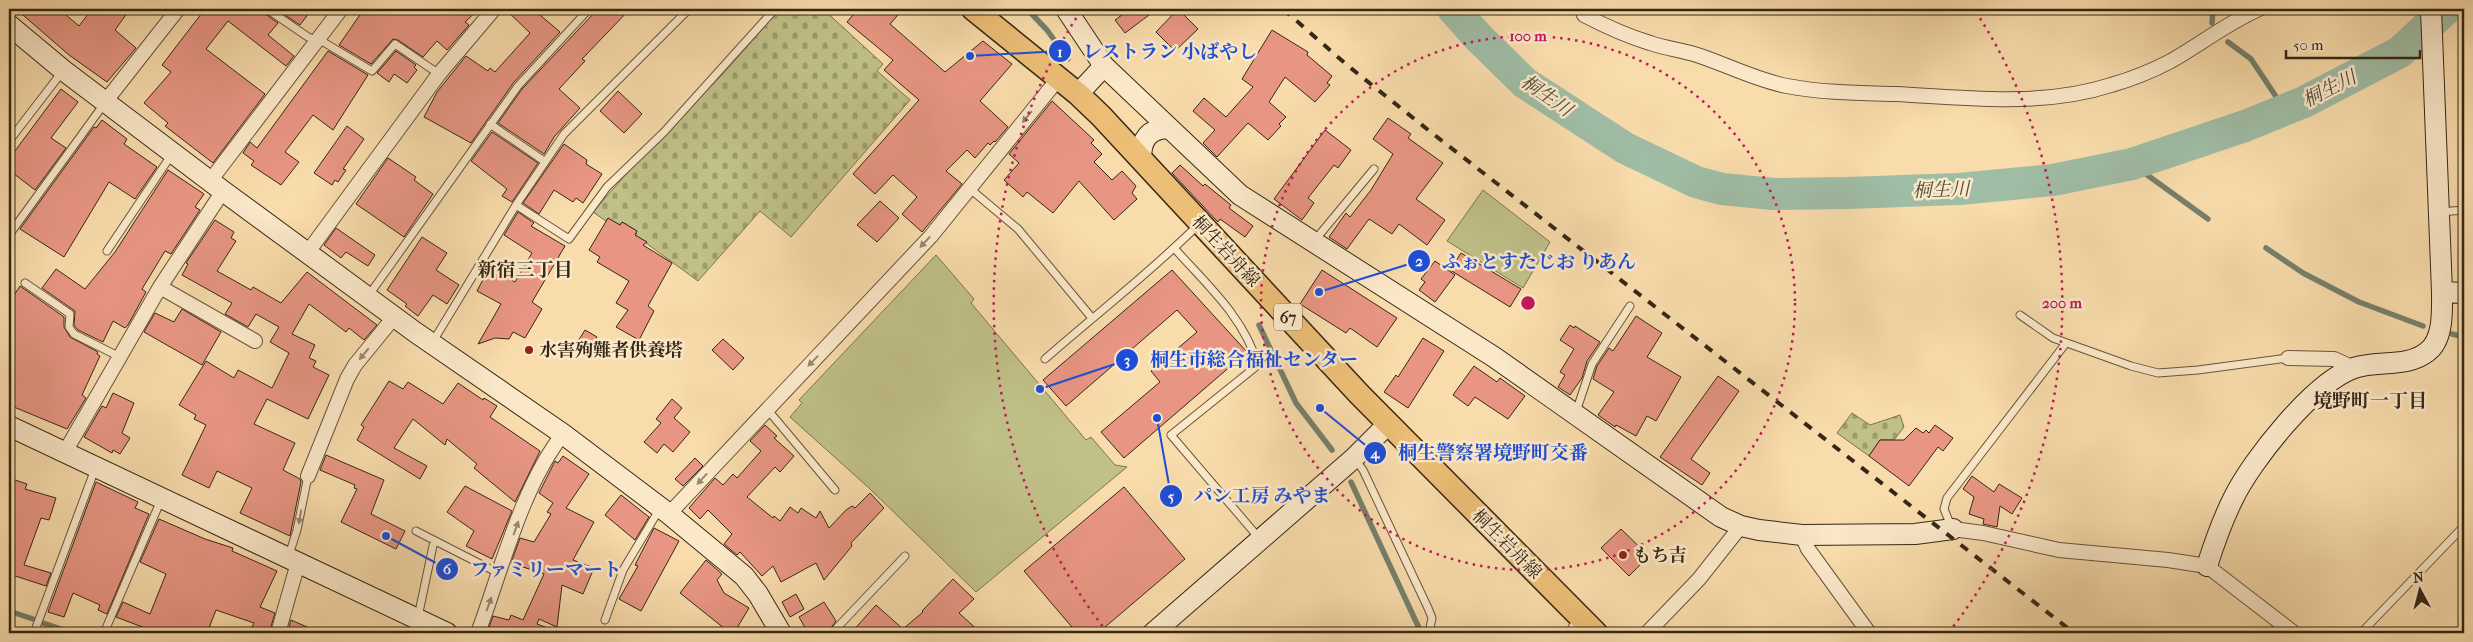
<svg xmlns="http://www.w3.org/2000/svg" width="2473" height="642" font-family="'IM FELL French Canon','Noto Serif JP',serif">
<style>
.green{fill:#c0c088;stroke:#7a744e}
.cemetery{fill:url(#cemetery-stones);stroke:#7a744e}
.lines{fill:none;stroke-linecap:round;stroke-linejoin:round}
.stream{stroke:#75806b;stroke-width:5.5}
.river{stroke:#9fbca4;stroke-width:32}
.building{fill:#e89683;stroke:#352715}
.lane-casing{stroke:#66543b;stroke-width:9}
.street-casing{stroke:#66543b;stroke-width:16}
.secondary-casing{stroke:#352715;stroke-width:22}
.primary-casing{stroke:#352715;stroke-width:25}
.lane{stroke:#fbe8c9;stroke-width:7}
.street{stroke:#fbe8c9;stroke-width:14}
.secondary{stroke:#fbe8c9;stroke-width:20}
.primary{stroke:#ecbe76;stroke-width:22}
.rail{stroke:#352715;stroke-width:4;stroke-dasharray:9 9;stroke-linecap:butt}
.oneway{fill:#98886f}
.ring{fill:none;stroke:#c2185b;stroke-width:2.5;stroke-dasharray:2.5 5}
.poi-dot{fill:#8f2418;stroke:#fbe8c9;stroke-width:2}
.labels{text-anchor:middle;stroke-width:5;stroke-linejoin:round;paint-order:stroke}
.shield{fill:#fbe8c9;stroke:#70614b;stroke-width:1}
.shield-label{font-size:16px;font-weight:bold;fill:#352715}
.street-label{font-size:18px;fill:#352715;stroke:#fbe8c9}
.poi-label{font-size:18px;font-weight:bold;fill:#352715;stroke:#fbe8c9;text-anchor:start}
.water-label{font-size:19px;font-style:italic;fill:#504c39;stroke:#fbe8c9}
.neighbourhood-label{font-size:19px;font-weight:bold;fill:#352715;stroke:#fbe8c9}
.centre{fill:#c2185b;stroke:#fbe8c9;stroke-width:2.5}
.ring-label{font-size:15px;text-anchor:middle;font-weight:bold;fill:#c2185b;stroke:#fbe8c9;stroke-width:5;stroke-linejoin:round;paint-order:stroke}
.leader{fill:none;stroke:#1d4ed8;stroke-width:2}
.callout-dot{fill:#1d4ed8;stroke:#fbe8c9;stroke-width:2}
.mark-label{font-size:15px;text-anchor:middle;font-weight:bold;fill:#fff}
.callout-label{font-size:19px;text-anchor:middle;font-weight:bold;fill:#1d4ed8;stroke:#fbe8c9;stroke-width:5;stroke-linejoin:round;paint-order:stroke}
</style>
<defs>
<pattern id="cemetery-stones" width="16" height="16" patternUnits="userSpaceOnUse" patternTransform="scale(1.25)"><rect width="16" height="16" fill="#c0c088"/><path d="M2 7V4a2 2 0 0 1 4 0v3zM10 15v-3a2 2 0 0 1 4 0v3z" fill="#9d9c6e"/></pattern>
</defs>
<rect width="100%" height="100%" fill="#f9dcac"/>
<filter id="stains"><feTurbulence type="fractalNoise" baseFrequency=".004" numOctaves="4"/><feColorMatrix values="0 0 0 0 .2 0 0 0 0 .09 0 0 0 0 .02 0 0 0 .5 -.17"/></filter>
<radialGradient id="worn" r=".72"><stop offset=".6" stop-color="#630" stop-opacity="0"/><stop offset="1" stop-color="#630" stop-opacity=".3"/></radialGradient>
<path class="green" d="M1483,190L1550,242L1523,288L1447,241Z
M936,255L974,299L971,303L1086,440L1091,437L1115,465L1127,467L976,592L869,488L790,417L802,403L799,400Z"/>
<path class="cemetery" d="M780,9H823L883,64L877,71L910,100L791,237L760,211L698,281L635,235L637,231L622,222L620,225L608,218L606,221L593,212L642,156L722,75Z
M1852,413L1870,425L1900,415L1904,427L1894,440H1880L1869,456L1837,433Z"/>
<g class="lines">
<path class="stream" d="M1027,9L1047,30L1068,59
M2212,23L2213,9
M2228,42L2251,59L2285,110
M2132,164L2208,219
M2266,248L2303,273L2359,302L2423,326
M1259,325L1296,403L1332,450
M2452,334L2464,337
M1351,482L1419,628
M9,611L33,619
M43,623L73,633"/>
<path class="river" d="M1453,9L1479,38L1525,83L1625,148L1696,182L1722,189L1773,194L1847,193L1959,189L2053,180L2132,164L2245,126L2304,102L2400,52L2446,9"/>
</g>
<path class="building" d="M16,9H59L79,26L92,9H130L115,30L136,48L107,82L69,55Z
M205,9H262L264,13L278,23L268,35L294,56L286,66L228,21L206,49L265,94L213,163L165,126L168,123L144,103L171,72L162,65Z
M276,9H312L300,25Z
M364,9H479L465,22L469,25L447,50L437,41L423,57L398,40L393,39L371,64L339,45Z
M505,9H533L560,32L514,82L471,143L424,117L437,92L466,56L488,71L490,68L495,72L530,33Z
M598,9H630L582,59L585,61L559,89L580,108L554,137L544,154L498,123L522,89Z
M858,9H903L890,24L945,72L983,41L1012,64L980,101L1008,127L995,142L994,141L990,145L988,143L975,158L967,150L946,171L962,184L922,232L902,214L917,197L893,175L875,194L853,174L919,100L884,70L893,60L847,22Z
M1130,9H1157L1125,33L1115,20Z
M1178,9L1198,29L1175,51L1156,32Z
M1272,30L1308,52L1307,55L1332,76L1327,83L1330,85L1315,102L1285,77L1269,102L1286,117L1279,124L1281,126L1268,140L1248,123L1217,157L1203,143L1215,130L1193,111L1204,98L1226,117L1253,87L1242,79Z
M328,51L368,75L333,130L313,115L285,152L299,162L281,185L251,165L254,161L243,153L250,142L257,148Z
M396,51L416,65L414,67L417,70L407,83L394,74L389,82L377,73Z
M61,89L78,102L51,138L66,148L35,190L9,170V159Z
M618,91L642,114L624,133L600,111Z
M1052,101L1094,140L1091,143L1102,154L1094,162L1112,180L1122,171L1136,186L1132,193L1137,199L1114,220L1079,181L1053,213L1027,192L1023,197L1004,180L1019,163L1009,154Z
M1388,118L1411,134L1408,138L1443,163L1416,199L1445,220L1427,245L1399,224L1392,234L1369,219L1347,249L1329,237L1346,213L1350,217L1371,190L1393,154L1373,139Z
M102,120L127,139L124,144L157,167L135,199L109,182L64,257L20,229L94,127L96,128Z
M347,126L364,139L343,169L346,170L338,182L335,180L332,185L314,173Z
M1325,130L1351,150L1338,168L1334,165L1308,198L1314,203L1302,220L1274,199Z
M492,132L538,163L512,202L502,196L507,189L471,161Z
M564,144L587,160L586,164L602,174L583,203L576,198L573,202L554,190L539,214L523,203Z
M388,158L416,177L414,180L433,194L404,237L356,204Z
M1180,165L1203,186L1205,184L1231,205L1229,208L1253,226L1245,237L1220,219L1218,222L1216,220L1172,173Z
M168,170L204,194L195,207L200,210L171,254L165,251L142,289L146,292L128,325L125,328L113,321L103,342L78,330L74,325L75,311L42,288L56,269L85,289L115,252Z
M880,201L899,218L877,242L857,225Z
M518,212L534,223L531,226L565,246L532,302L542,309L525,338L513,332L509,339L495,338L478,344L501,304L477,291L489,268L515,282L532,253L504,235Z
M608,218L620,225L622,222L637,231L635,235L647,242L643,245L672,263L648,306L654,311L639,340L616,327L628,310L616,303L629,281L597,262L600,257L589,250Z
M215,220L234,232L231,238L236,241L217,271L251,290L253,287L281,303L307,272L377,325L364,340L349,328L346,332L309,304L292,334L315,345L309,358L316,361L313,367L329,375L308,419L267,399L254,424L295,443L283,470L300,479L301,482L290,536L240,513L252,488L217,471L209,488L182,475L206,425L194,419L196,415L179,405L206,361L234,378L238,370L272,388L289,353L270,342L279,327L256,314L248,327L225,314L232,303L182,275L188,264L186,263Z
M336,228L375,255L368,266L346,252L341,258L324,245Z
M422,237L447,253L436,270L459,285L447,304L433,295L418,316L405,306L407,304L387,290Z
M1461,253L1521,289L1510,307L1450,270Z
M1435,261L1455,275L1435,302L1419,290L1425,282L1421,279Z
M1172,270L1247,352L1124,458L1101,432L1160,382L1151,371L1197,332L1177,310L1066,406L1043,380Z
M1322,270L1397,318L1377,347L1350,328L1346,333L1300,304Z
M20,286L64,317V327L70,337L98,352L97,354L100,356L82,395L86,398L67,429L9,405V303Z
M182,309L221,332L202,365L144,332L155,313L174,322Z
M1636,316L1662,333L1647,357L1681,377L1656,421L1647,416L1636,436L1616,425L1615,427L1598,415L1614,392L1593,379L1597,366L1609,348L1613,351Z
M1570,325L1574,328L1575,326L1600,342L1587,361L1582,378L1570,395L1558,387L1565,375L1560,372L1574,349L1560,340Z
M585,330L597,337L589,349L577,343Z
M1423,338L1444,351L1408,408L1384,392L1396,375L1398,377Z
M723,339L744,358L733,370L712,350Z
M1474,366L1497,382L1500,378L1525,396L1508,419L1475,397L1468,406L1453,395Z
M1718,376L1739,391L1691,459L1710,473L1702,485L1660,457Z
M389,381L403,389L408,382L443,404L458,383L483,400L484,398L497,406L490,417L540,451L515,502L474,468L477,464L447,439L445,445L413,419L394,448L427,466L420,479L357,440L364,427L361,425Z
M113,393L134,403L122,433L130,438L120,454L113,450L112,453L84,437L102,406L106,408Z
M672,399L682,408L674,418L690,432L673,452L664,444L657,453L644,442L661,423L656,419Z
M765,425L777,436L774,438L794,456L780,472L775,467L747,497L773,518L774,516L780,521L790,507L798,513L801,508L816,518L820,511L829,528L846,510L852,506L855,508L870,493L884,508L851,543L852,546L824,580L816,563L781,582L773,566L762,576L740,552L737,555L724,544L732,534L708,510L700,519L689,508L715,478L723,485L733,474L737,478L761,451L750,441Z
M1935,425L1953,438L1943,451L1938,447L1909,486L1869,456L1880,440H1904L1916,428L1923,433L1926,430L1929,433Z
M326,455L384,480L371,514L405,531L396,549L341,522L357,489L354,488L355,485L320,470Z
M563,456L589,474L566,508L594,522L573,560L594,568L583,594L562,585L557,627L539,619L537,624L556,631V633H487L493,616L509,620L511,615L523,620L544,574L511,563L520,538L534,542L551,514L547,512L553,503L539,493L555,461L558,463Z
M695,458L703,466L683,486L675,479Z
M1972,476L1994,492L1999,484L2022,498L2012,514L2000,506L1997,527L1983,524L1984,519L1969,514L1974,497L1963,489Z
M12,479L27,484L25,489L56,498L49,520L41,518L24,565L51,573L46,586L9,574V489Z
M96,482L138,502L135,508L149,514L107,614L98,610L100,605L73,593L64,617L48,612Z
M465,486L512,511L492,559L466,546L474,531L447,512Z
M1124,487L1185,559L1098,633H1077L1024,571Z
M621,495L649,517L635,540L605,515Z
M159,519L205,539L233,548L232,551L277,571L260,607L275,613L269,633L252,627L254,623L216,610L207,633H143L145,628L116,617L123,602L150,614L166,574L140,562Z
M654,528L679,541L641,611L619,599L638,566L635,565Z
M1621,529L1649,556L1629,576L1601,548Z
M706,560L722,574L717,580L724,593L749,608L734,633H730L680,593Z
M953,579L974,599L959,613L981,633H851L876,605L903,629L923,612L922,611Z
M796,594L804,609L790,617L782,602Z
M824,602L836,621L827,633H808L799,617Z
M291,620L321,633H287Z"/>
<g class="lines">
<g class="lane-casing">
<path id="lane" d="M267,9L308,37L325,43L372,71L395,44L439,74
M490,124L544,161
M9,141L62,72
M969,188L1018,229L1092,318
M516,205L569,239L607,187L664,132L775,9
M2440,212L2464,210
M9,235L104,104
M1315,240L1374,169
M1175,249C1207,285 1244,317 1258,365L1171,435L1259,538
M107,251L172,154
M25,283L70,314L69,327L74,334L120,357
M369,295L518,86L589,9
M2020,315L2053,338L2131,366L2158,373L2198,370L2288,358
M432,343L516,205L564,134L689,9
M1045,359C1096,314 1150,273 1198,225
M767,409L835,490
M1576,412L1592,364L1630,306
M1354,458L1363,470L1428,608L1432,618L1429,633
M1951,526L1944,509L1947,498L2066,343
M416,531L500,574
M289,555L297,530L308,476
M418,617L434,541
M605,620L623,570L659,510
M34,633L95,469
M104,633L161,500
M832,633L905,556
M2361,633L2464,526"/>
</g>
<g class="street-casing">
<path id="street" d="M1584,15C1605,26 1627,36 1650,43C1665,48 1680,50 1694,54C1726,64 1755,80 1787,86C1823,93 1860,93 1897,94C1967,98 2043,107 2111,85C2132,79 2152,71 2171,61C2201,44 2227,23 2259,9
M105,102L178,9
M210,181L341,9
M308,252L439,74L494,9
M160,287L255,341
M2288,358L2334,359L2354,368
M65,452L160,287L223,191
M308,476L347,379L355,365L395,316
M669,514L931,236L1058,79
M1953,529L1983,533L2059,550L2168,560L2207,566L2294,633
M1802,535L1808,549L1869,633
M278,633L298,563
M478,633C501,571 522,486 563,434
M1573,633L1581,619
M1647,633L1699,579L1741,526"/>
</g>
<g class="secondary-casing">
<path id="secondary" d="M1066,9L1104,66L1240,195L1494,357L1721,517L1741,526L1759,530L1802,535L1915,534L1953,529
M9,25L63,70L223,191L415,332L563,434L669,514L744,576L758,594L781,633
M1078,94L1104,66
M1141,159C1141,140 1148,129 1168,128
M2442,292L2464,293
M9,426L447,633
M2207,566C2214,544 2222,521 2233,499C2251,461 2314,382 2354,368C2377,360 2407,368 2427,352C2444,340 2442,310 2442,292L2431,9
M1153,633L1354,458L1388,424"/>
</g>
<g class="primary-casing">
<path id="primary" d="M973,9L1078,94L1101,116L1360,395L1596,633"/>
</g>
<use href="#lane" class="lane"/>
<use href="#street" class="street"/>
<use href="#secondary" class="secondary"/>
<use href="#primary" class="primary"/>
<path class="rail" d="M1283,9L1347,65L1432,133L2074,633"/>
</g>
<defs><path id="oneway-solid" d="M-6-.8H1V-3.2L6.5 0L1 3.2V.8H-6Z" transform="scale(1.25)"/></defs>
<g class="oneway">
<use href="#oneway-solid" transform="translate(1027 117) rotate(129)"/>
<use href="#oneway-solid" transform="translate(925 242) rotate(133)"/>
<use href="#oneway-solid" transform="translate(364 354) rotate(130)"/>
<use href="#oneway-solid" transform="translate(813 361) rotate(134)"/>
<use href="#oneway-solid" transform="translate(702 479) rotate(133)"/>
<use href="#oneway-solid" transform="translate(300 517) rotate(100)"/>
<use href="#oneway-solid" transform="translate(516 528) rotate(-70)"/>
<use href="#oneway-solid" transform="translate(489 604) rotate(-70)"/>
</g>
<g class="ring">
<circle cx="1528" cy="303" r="267"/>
<path d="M1107 632A534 534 0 0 1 1080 12M1976 12A534 534 0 0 1 1949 632"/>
</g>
<g class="poi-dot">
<circle cx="529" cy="350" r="5"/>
<circle cx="1623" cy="555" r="5"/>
</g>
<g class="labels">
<rect class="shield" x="1274" y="303.5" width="28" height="27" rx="4"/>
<g class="shield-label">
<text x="1288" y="323">67</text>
</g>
<g class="street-label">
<text transform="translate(1226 251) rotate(47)" y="6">桐生岩舟線</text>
<text transform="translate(1507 544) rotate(45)" y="6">桐生岩舟線</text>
</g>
<g class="poi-label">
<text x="539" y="356">水害殉難者供養塔</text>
<text x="1633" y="561">もち吉</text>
</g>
<g class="water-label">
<text transform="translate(2329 88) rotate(-27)" y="7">桐生川</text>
<text transform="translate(1547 95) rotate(35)" y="7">桐生川</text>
<text transform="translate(1941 189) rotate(-2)" y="7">桐生川</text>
</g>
<g class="neighbourhood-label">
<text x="525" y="276">新宿三丁目</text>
<text x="2370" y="407">境野町一丁目</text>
</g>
</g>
<circle cx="1528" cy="303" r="8" class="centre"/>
<g class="ring-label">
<text x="1528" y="41">100 m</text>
<text x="2062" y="308">200 m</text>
</g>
<path class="leader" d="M970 56L1060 51M1319 292L1419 261M1040 389L1127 360M1320 408L1375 453M1157 418L1171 496M386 536L447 569"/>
<g class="callout-dot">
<circle cx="970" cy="56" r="5"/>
<circle cx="1319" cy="292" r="5"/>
<circle cx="1040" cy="389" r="5"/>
<circle cx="1320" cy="408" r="5"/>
<circle cx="1157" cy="418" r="5"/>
<circle cx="386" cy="536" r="5"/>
<circle cx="1060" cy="51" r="12"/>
<circle cx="1419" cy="261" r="12"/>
<circle cx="1127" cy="360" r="12"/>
<circle cx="1375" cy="453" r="12"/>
<circle cx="1171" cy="496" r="12"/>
<circle cx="447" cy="569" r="12"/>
</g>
<g class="mark-label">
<text x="1060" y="57">1</text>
<text x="1419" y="266">2</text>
<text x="1127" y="365">3</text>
<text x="1375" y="458">4</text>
<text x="1171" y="501">5</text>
<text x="447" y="574">6</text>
</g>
<g class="callout-label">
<text x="1170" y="58">レストラン 小ばやし</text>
<text x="1539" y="268">ふぉとすたじお りあん</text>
<text x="1254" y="366">桐生市総合福祉センター</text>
<text x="1493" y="459">桐生警察署境野町交番</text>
<text x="1262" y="502">パン工房 みやま</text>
<text x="546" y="576">ファミリーマート</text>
</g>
<rect width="2473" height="642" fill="none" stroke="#f9dcac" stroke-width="30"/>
<rect x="10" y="10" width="2453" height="622" fill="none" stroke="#352715" stroke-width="2.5"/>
<rect x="15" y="15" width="2443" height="612" fill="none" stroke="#352715"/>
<g transform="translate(2420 590) rotate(353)" stroke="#fbe8c9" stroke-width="4" paint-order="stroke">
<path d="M0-4L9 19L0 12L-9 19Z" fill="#352715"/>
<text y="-8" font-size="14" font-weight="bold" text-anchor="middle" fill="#352715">N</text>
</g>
<path d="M2286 50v8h134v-8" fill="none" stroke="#352715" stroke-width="2.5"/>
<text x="2293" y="50" font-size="15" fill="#352715" stroke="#fbe8c9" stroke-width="4" paint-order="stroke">50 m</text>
<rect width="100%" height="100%" filter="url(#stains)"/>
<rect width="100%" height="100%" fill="url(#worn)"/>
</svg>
